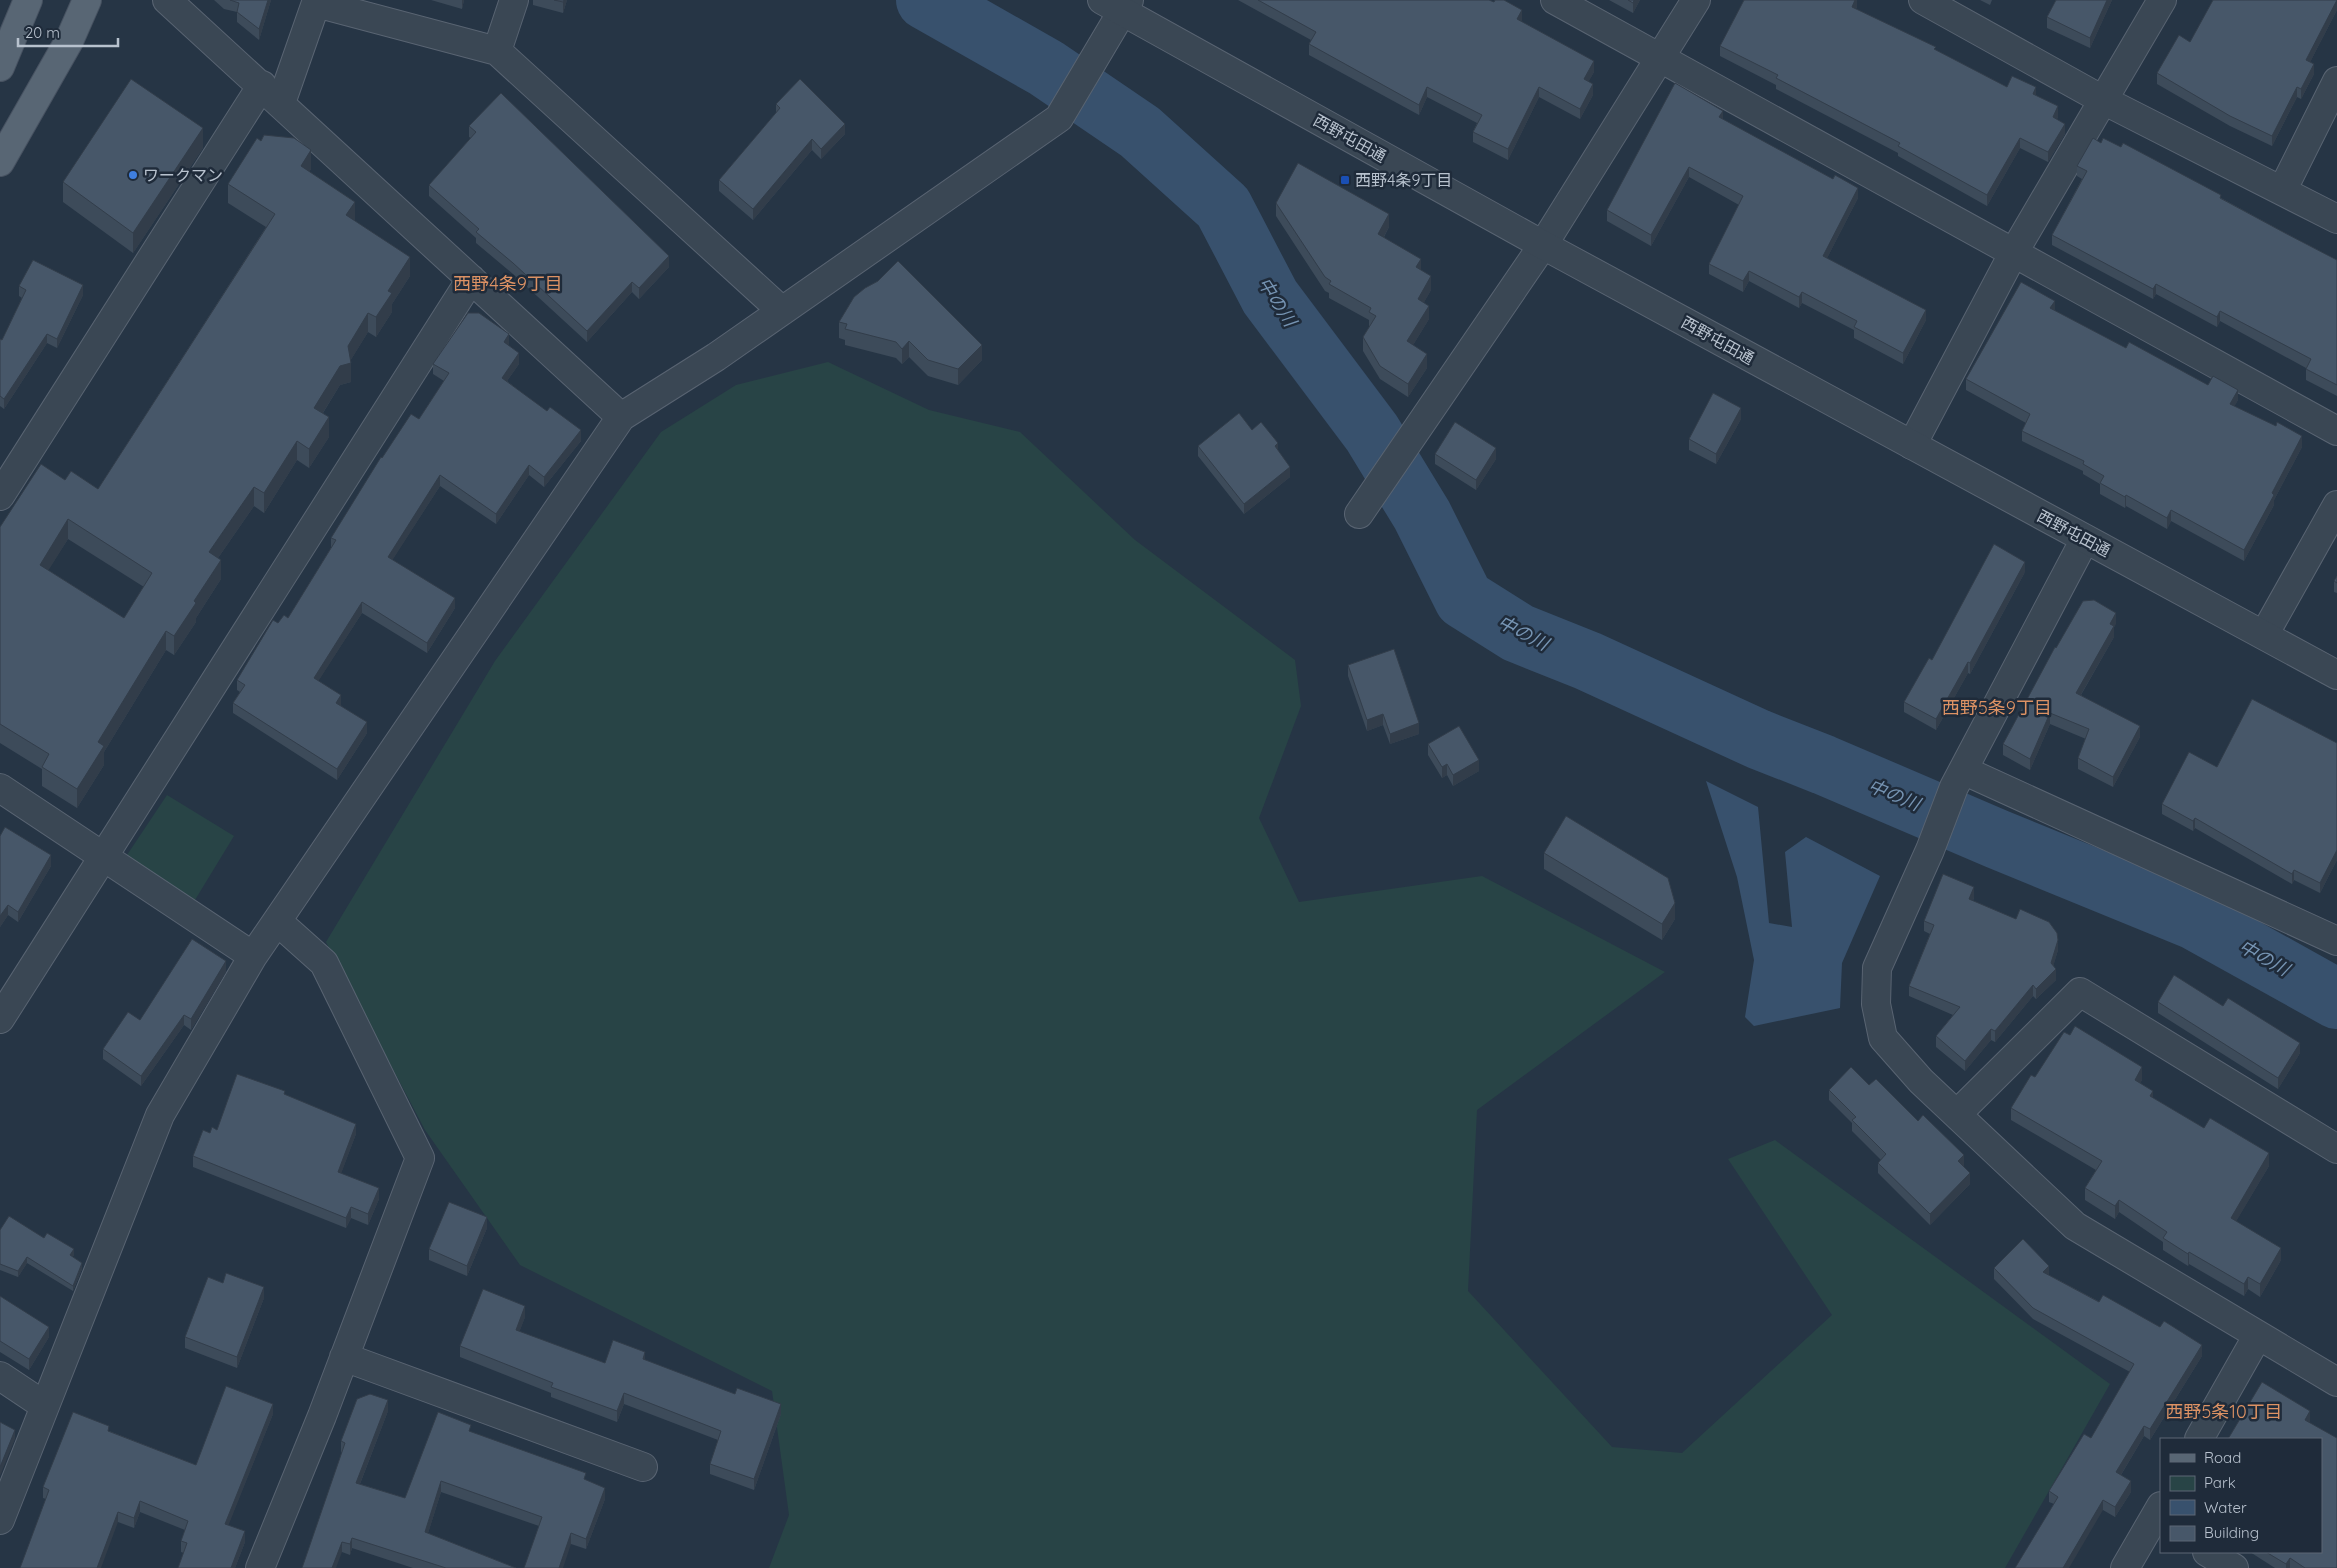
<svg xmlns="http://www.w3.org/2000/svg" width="2337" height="1568" font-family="Quicksand,'Noto Sans JP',sans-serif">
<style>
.green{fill:#284446}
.water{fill:#38516d}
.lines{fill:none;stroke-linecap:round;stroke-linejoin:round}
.river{stroke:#38516d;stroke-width:60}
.minor-casing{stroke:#596472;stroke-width:30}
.tertiary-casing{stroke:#596472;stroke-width:30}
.primary-casing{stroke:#475261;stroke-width:30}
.minor{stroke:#3a4754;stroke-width:28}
.tertiary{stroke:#3a4754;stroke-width:28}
.primary{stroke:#586674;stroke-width:28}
.wall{fill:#3d4b5a;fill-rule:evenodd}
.shaded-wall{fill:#323d4a}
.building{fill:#475769;stroke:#323d4a;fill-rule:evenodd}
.shop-dot{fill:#3f7fe0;stroke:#1f2b3a;stroke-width:2}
.transit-dot{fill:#1a4fb4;stroke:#1f2b3a;stroke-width:2}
.labels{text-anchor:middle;stroke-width:5;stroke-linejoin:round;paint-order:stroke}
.street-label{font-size:16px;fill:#b8c2ce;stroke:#1f2b3a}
.poi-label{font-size:16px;fill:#b8c2ce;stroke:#1f2b3a;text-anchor:start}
.neighbourhood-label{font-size:18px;fill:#dd9264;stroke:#1f2b3a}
.water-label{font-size:18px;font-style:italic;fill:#7694b3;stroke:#1f2b3a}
</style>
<rect width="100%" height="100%" fill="#263545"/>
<path class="green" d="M828,362L929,410L1020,432L1135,540L1295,660L1301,706L1259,818L1299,902L1482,876L1665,972L1477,1110L1468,1291L1612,1447L1682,1453L1832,1315L1728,1159L1775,1140L2110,1384L2005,1568H769L789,1515L772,1391L520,1265L425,1130L326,942L495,661L661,432L736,385Z
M167,795L234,836L195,900L127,855Z"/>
<path class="water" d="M1706,781L1758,807L1769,923L1792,927L1785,852L1806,837L1880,876L1842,963L1840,1008L1754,1026L1745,1017L1754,960L1737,877Z"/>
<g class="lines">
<path class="river" d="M926,0L1046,68L1140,132L1223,207L1270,297L1372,433L1422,515L1464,599L1518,633L1588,661L1758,739L1824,765L1997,839L2195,920L2337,999"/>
<g class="minor-casing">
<path id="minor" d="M167,0L621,417
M1555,0L2337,431
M1923,0L2103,100L2337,219
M316,3L497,51L782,311
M497,51L514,0
M281,103L317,0
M2282,191L2337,81
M1912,445L2014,252L2162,0
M0,496L262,85
M1359,514L1543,245L1696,0
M2085,539L1954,787L1930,850L1877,968L1876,1004L1883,1038L1921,1081L2075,1226L2337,1382
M2264,635L2337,505
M1963,770L2337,941
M0,788L253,956
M0,1019L471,279
M1957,1114L2080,992L2337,1149
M344,1357L643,1467
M0,1376L45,1406
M2199,1439L2258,1335
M0,1520L160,1115L253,956L621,417L716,357L1059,118L1129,0
M2207,1552L2234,1568
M260,1568L322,1416L420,1158L324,963L277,921
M2125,1568L2161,1506"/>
</g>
<g class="tertiary-casing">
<path id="tertiary" d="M1102,0L1543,245L2337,675"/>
</g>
<g class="primary-casing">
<path id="primary" d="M0,67L28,0
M0,162L69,41L87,0"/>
</g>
<use href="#minor" class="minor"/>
<use href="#tertiary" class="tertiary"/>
<use href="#primary" class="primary"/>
</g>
<path class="wall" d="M214,0H271L259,40L237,22V12L224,9Z
M431,0H464L462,9Z
M533,0H567L563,13L533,5Z
M1238,0H1489L1522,20L1521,21L1594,72L1588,82L1593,95L1580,119L1539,97L1508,160L1473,142V132L1477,123L1427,97L1419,115L1309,55V44L1311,40Z
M1609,0H1640L1633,13Z
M1857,0V7L1856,9L2007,87L2036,95L2058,117L2057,119L2065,134L2048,162L2020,148L1987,206L1898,156V153L1776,89V85L1720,56V46Z
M1980,0H1992L1990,5Z
M2056,0H2112L2090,48L2047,28V17Z
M2337,10L2310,62L2314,74L2301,99L2297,97L2272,146L2230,126L2157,84V73L2190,42Z
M776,104L845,134L821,159L812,150L753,220L719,191V180L776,113Z
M1723,120L1858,198L1827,258L1926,320L1903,364L1854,338V330L1802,303L1799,308L1749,281L1743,292L1709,274V264L1739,205L1689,177L1651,246L1607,221V210Z
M469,126L669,267L639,299L632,292L587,342L513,274L476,243V238L429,196V185L471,138L469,137Z
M2101,143L2221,198L2285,233L2337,260V396L2306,380V368L2220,321L2217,327L2156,294L2153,299L2052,245V235L2082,179L2077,176V166Z
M203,148L133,253L63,202V182Z
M311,169L309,172L355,221L410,276L392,304V312L376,337L368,332L350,361L351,382L340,385L323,413L329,437L309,468L297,460L264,513L254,506L218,558L221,579L196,618V622L174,655L166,650L104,752V765L77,808L42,786V769L0,743V527L65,480L98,489L266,227L228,203V184ZM68,539L144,587L124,618L48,570Z
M1276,203L1389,227L1384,237L1421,270L1431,290L1424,302L1429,319L1413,345L1427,368L1408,397L1380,379L1363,351V337L1370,326H1369V320L1329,298V293L1325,291L1276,216Z
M19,286L83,295L57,348L47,343L4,409L0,406V339L2,340L22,298L19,296Z
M2055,311L2126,348L2238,400L2234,406L2302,447L2274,500V505L2244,561L2171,521L2167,529L2126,506L2125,508L2100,494V484L2083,474V471L2022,441V431L2026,423L1966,390V379Z
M839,322L982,360L958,385L928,376L909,357L902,364L896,358L845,345V340L839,338Z
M508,345L519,364L507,381L581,441L544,487L529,475L496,524L440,486L392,560L455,608L427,653L362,613L318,681L367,733L337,780L233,713V703L240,692L237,690V680L278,623L288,618L331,548V538L382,458L419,419L444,381L433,374V364L509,345Z
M1741,419L1716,464L1689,450V439Z
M1252,430L1278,451L1290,477L1244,514L1198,456V446Z
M1435,454L1496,459L1476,490L1435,464Z
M2025,572L1970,674L1968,673L1936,730L1904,712V702L1932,660Z
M2337,576V593L2334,592V581Z
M2116,624L2114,627V637L2081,695L2140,737L2113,787L2078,769V758L2086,739L2050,724L2030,770L2003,755V744Z
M1348,665L1419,734L1390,744L1383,725L1367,731L1348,676Z
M2337,743V860L2320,893L2294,880L2292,884L2195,828L2193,831L2162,814V804L2217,767Z
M1428,744L1479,771L1453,786L1447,775L1442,778L1428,755Z
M0,836L51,866L18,922L8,915L0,927Z
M1544,853L1675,919L1662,940L1544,869Z
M1974,897L1973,901L2058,950L2053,966L2056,980L2036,999L2033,996L1995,1042L1991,1040L1965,1071L1936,1047V1036L1953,1015L1909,996V986L1930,934L1924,931V921Z
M226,972L191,1030L184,1025L141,1086L103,1059V1049L140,1020Z
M2158,1002L2223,1006L2300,1053L2278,1089L2158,1013Z
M2035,1077L2142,1080L2140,1083L2153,1098L2269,1166L2236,1221L2281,1260L2260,1297L2248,1289L2244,1296L2189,1264L2188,1266L2163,1250V1242L2119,1212L2115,1219L2085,1200V1188L2096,1170L2011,1120V1108Z
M1869,1085L1964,1166L1963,1167L1970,1184L1930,1225L1878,1173V1163L1881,1160L1852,1131V1123L1829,1100V1090Z
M285,1095L356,1134L341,1173L379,1199L368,1225L351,1218L346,1228L193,1167V1156L210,1133L217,1130Z
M487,1228L467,1276L429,1260V1249Z
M0,1230L44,1238L74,1255L72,1257L82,1269L73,1291L27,1263L18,1277L0,1270Z
M1994,1268L2049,1275L2202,1356L2150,1440L2144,1436L2121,1475L2131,1492L2115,1517L2103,1510L2054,1504L2049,1502V1491L2091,1438L2130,1372L2033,1319L1994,1279Z
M0,1296L49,1337L29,1370L0,1352Z
M264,1298L237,1368L185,1348V1337Z
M525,1317L519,1332L605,1363L645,1360L781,1414L754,1490L710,1474V1464L718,1440L624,1404L617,1422L551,1397V1393L460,1357V1346Z
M388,1411L360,1484L405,1498L471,1432L586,1480L605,1499L586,1549L571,1544L539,1526L441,1492L428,1533L516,1568H413L352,1548L350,1555L342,1552V1452H341V1441Z
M273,1414L228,1525L245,1542L235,1568H178L184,1553L181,1552V1541L185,1530L140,1512L134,1528L118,1522L43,1498V1487L109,1431L196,1465Z
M2310,1422V1423L2337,1568H2275L2250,1552H2321L2228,1439Z"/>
<path class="shaded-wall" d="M268,0H271L259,40V29Z
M462,0H464L462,9Z
M564,0H567L563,13V2Z
M1634,0H1640L1633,13V3Z
M1855,0H1857V7L1852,17V7Z
M2107,0H2112L2090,48V38Z
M2337,0V10L2306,70V60Z
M1522,10V20L1517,29V19Z
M1594,61V72L1584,90V79Z
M2314,64V74L2301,99V89Z
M1593,84V95L1580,119V109Z
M1427,87V97L1419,115V105Z
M1539,87V97L1508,160V149Z
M2036,87V98L2033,94Z
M2297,87V97L2272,146V136Z
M2058,106V117L2053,128V117Z
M1723,111V121L1719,117Z
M845,124V134L821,159V149Z
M2065,124V134L2048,162V152Z
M203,128V148L133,253V233Z
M2020,138V148L1987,206V195Z
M812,139V150L753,220V209Z
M311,150V169L301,186V166Z
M1689,167V177L1651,246V235Z
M1858,188V198L1823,266V256Z
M355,202V221L346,215Z
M1389,214V227L1378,247V234Z
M669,256V267L639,299V288Z
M410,257V276L392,304V312L376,337V317L388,291Z
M1421,259V273L1416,267Z
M1749,271V281L1743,292V281Z
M1431,276V290L1418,313V299Z
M632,282V292L587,342V331Z
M2156,284V294L2153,299V289Z
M83,285V295L57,348V339Z
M1802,292V303L1799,308V297Z
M2055,301V311L2050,308Z
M1429,306V319L1407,355V341Z
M1926,310V320L1903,364V353Z
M2220,311V321L2217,327V317Z
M368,313V332L349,363H351V382L340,385L314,427V408L348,346Z
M47,334V343L4,409V399Z
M509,334V345L504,352V342Z
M909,341V357L902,364V349Z
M982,345V360L958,385V369Z
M519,353V364L502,388V378Z
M1427,354V368L1408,397V384Z
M2238,390V400L2230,415V404Z
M1741,408V419L1716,464V454Z
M329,417V437L309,468V449Z
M581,430V441L544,487V477Z
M2302,436V447L2274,500V505L2244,561V550L2272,493Z
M297,441V460L264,513V493Z
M1278,443V454L1275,446Z
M1496,448V459L1476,490V480Z
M529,465V475L496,524V514Z
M1290,467V477L1244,514V504Z
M440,475V486L388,567V557Z
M254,487V506L209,571V552Z
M2126,495V506L2125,508V497Z
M2171,510V521L2167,529V518Z
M68,519V539L40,584V565Z
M221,560V579L196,618V622L174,655V636L194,601Z
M2025,562V572L1970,674V663Z
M455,598V608L427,653V643Z
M362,602V613L314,688V678Z
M2116,613V624L2114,627V637L2076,703V693L2110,624Z
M166,631V650L104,752V765L77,808V789L98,742Z
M1968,662V673L1936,730V719Z
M341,695V706L336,703Z
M2050,713V724L2030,770V759Z
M1383,714V725L1367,731V720Z
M367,722V733L337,780V769Z
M1419,723V734L1390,744V734Z
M2140,726V737L2113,787V777Z
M1479,760V771L1453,786V775Z
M1447,764V775L1442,778V767Z
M2195,818V828L2193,831V821Z
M2337,850V860L2320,893V883Z
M51,855V866L18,922V912Z
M2294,870V880L2292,884V874Z
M1974,887V897L1969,910V899Z
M1675,903V919L1662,940V924Z
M8,905V915L0,927V916Z
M2058,940V950L2051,974V963Z
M226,961V972L191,1030V1019Z
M2056,969V980L2036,999V989Z
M2033,985V996L1995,1042V1031Z
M184,1015V1025L141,1086V1076Z
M1991,1029V1040L1965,1071V1061Z
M2300,1043V1053L2278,1089V1078Z
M2142,1067V1080L2135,1092V1080Z
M2153,1091V1104L2150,1096Z
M356,1124V1134L338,1182V1172Z
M2269,1153V1166L2231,1230V1218Z
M1964,1155V1166L1958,1172V1161Z
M1970,1173V1184L1930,1225V1214Z
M379,1188V1199L368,1225V1214Z
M2119,1200V1212L2115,1219V1206Z
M351,1207V1218L346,1228V1218Z
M487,1217V1228L467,1276V1266Z
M2281,1248V1260L2260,1297V1284Z
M74,1249V1255L70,1261V1255Z
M2189,1252V1264L2188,1266V1254Z
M27,1257V1263L18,1277V1271Z
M82,1263V1269L73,1291V1286Z
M2049,1266V1276L2043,1272Z
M2248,1277V1289L2244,1296V1284Z
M264,1287V1298L237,1368V1357Z
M525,1306V1317L516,1341V1330Z
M49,1327V1337L29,1370V1359Z
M2202,1345V1356L2150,1440V1429Z
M645,1352V1362L643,1359Z
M624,1393V1404L617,1422V1411Z
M388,1400V1411L356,1494V1483Z
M273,1404V1414L225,1534V1524Z
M781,1404V1414L754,1490V1479Z
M2310,1411V1422L2305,1431V1420Z
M2144,1426V1436L2116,1483V1472Z
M15,1430V1439L0,1476V1467Z
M441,1481V1492L425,1543V1532Z
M2131,1481V1492L2115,1517V1507Z
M605,1488V1499L586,1549V1539Z
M2103,1500V1510L2069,1568H2063Z
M140,1501V1512L134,1528V1518Z
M118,1512V1522L101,1568H97Z
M245,1531V1542L235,1568H231Z
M571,1533V1544L563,1568H559Z
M352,1538V1548L350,1555V1544Z
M342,1542V1552L336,1568H332Z
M2290,1558V1568H2286V1564Z"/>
<path class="building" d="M230,0H268L259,29L237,12L239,3Z
M554,0H564L563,2Z
M1258,0H1489L1494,2L1495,0H1504L1522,10L1517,19L1594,61L1584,79L1593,84L1580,109L1539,87L1508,149L1473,132L1482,115L1427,87L1419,105L1309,44L1316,32Z
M1628,0H1634L1633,3Z
M1744,0H1855L1852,7L1936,47L1934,49L2007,87L2012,76L2036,87L2033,94L2058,106L2053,117L2065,124L2048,152L2020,138L1987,195L1898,146L1900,143L1776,78L1778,75L1720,46Z
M2056,0H2107L2090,38L2047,17Z
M2213,0H2337L2306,60L2314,64L2301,89L2297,87L2272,136L2230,116L2157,73L2179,35L2190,42Z
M131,79L203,128L133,233L63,182Z
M800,79L845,124L821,149L812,139L753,209L719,180L780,108L776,104Z
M1675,83L1723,111L1719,117L1833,179L1835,175L1858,188L1823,256L1926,310L1903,353L1854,327L1857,321L1802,292L1799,297L1749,271L1743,281L1709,264L1743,196L1689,167L1651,235L1607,210Z
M501,93L669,256L639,288L632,282L587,331L513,263L476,232L479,229L429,185L476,132L469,126Z
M264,135L294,138L311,150L301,166L355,202L346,215L410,257L388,291L392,293L376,317L368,313L348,346L351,363L340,366L314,408L329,417L309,449L297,441L264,493L254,487L209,552L221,560L194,601L196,603L174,636L166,631L98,742L104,746L77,789L42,767L49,754L0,724V527L41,464L65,480L71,471L98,489L275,214L228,184L257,138L261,141ZM68,519L152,573L124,618L40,565Z
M2093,138L2101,143L2103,138L2121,147L2123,143L2221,195L2220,198L2285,233L2337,260V385L2306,369L2311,359L2220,311L2217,317L2156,284L2153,289L2052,235L2087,171L2077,166Z
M1298,163L1389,214L1378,234L1421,259L1416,267L1431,276L1418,299L1429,306L1407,341L1427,354L1408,384L1380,366L1363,337L1376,316L1369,312L1371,308L1329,284L1331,281L1325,277L1276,203Z
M33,260L83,285L57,339L47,334L4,399L0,396V339L2,340L26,290L19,286Z
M898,261L982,345L958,369L928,360L909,341L902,349L896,342L845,329L847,324L839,322L854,297L865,288L878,281Z
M2021,282L2055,301L2050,308L2126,348L2129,342L2208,385L2213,376L2238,390L2230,404L2276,426L2277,422L2302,436L2272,493L2274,495L2244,550L2171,510L2167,518L2126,495L2125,497L2100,483L2104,476L2083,464L2084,461L2022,431L2030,414L1966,379Z
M468,313H479L509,334L504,342L519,353L502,378L547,411L550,407L581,430L544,477L529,465L496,514L440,475L388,557L455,598L427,643L362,602L314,678L341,695L336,703L367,722L337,769L233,703L245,685L237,680L273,620L278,623L284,615L288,618L336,540L331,538L381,457L382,458L411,414L419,419L449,373L433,364Z
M1713,393L1741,408L1716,454L1689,439Z
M1239,413L1252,430L1261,422L1278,443L1275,446L1290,467L1244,504L1198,446Z
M1455,422L1496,448L1476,480L1435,454Z
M1994,544L2025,562L1970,663L1968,662L1936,719L1904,702L1929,658L1932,660Z
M2337,576V583L2334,581Z
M2094,600L2116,613L2110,624L2114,626L2076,693L2140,726L2113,777L2078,758L2089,729L2050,713L2030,759L2003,744L2055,647L2056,648L2083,601Z
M1394,649L1419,723L1390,734L1383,714L1367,720L1348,665Z
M2252,699L2337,743V850L2320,883L2294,870L2292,874L2195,818L2193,821L2162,804L2189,752L2217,767Z
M1459,726L1479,760L1453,775L1447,764L1442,767L1428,744Z
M1566,816L1668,878L1675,903L1662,924L1544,853Z
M5,827L51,855L18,912L8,905L0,916V836Z
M1943,874L1974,887L1969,899L2016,919L2020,909L2049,922L2057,933L2058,940L2051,963L2056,969L2036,989L2033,985L1995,1031L1991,1029L1965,1061L1936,1036L1960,1007L1909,986L1934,925L1924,921Z
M192,939L226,961L191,1019L184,1015L141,1076L103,1049L128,1012L140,1020Z
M2174,975L2223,1006L2228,998L2300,1043L2278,1078L2158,1002Z
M2075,1026L2142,1067L2135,1080L2153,1091L2150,1096L2204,1128L2210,1118L2269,1153L2231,1218L2281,1248L2260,1284L2248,1277L2244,1284L2189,1252L2188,1254L2163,1238L2167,1232L2119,1200L2115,1206L2085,1188L2102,1161L2011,1108L2031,1075L2035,1077L2064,1032L2070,1035Z
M1851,1067L1869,1085L1876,1079L1918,1121L1923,1115L1964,1155L1958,1161L1970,1173L1930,1214L1878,1163L1886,1154L1852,1120L1856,1117L1829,1090Z
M237,1074L285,1091L284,1094L356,1124L338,1172L379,1188L368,1214L351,1207L346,1218L193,1156L203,1130L210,1133L212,1127L217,1130Z
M449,1202L487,1217L467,1266L429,1249Z
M9,1216L44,1238L47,1233L74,1249L70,1255L82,1263L73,1286L27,1257L18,1271L0,1264V1230Z
M2023,1239L2049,1266L2043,1272L2099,1302L2103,1295L2160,1327L2164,1321L2202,1345L2150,1429L2144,1426L2116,1472L2131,1481L2115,1507L2103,1500L2063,1568H2015L2058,1497L2049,1491L2084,1434L2091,1438L2134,1364L2033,1308L1994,1268Z
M226,1273L264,1287L237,1357L185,1337L208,1277L223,1283Z
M483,1289L525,1306L516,1330L605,1363L613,1340L645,1352L643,1359L735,1394L737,1388L781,1404L754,1479L710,1464L721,1431L624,1393L617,1411L551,1387L553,1383L460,1346Z
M0,1296L49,1327L29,1359L0,1341Z
M2262,1382L2310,1411L2305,1420L2337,1438V1568H2305L2290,1558L2286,1564L2266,1552H2321V1439H2228Z
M226,1386L273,1404L225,1524L245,1531L231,1568H178L187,1543L181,1541L188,1521L140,1501L134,1518L118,1512L97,1568H20L49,1490L43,1487L73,1412L109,1426L108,1431L196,1465Z
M370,1394L388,1400L356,1483L405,1498L438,1412L471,1425L469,1431L586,1473L584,1479L605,1488L586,1539L571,1533L559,1568H524L542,1517L441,1481L425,1532L516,1568H446L352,1538L350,1544L342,1542L332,1568H302L345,1443L341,1441L357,1399Z
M0,1422L15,1430L0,1467Z"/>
<circle class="shop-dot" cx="133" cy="175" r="5"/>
<rect class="transit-dot" x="1340" y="175" width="10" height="10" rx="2.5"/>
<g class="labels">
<g class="street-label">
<text transform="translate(1350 138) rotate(29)" y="6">西野屯田通</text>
<text transform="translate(1718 340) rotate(29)" y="6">西野屯田通</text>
<text transform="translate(2074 533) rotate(28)" y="6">西野屯田通</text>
</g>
<g class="poi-label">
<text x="143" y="181">ワークマン</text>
<text x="1355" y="186">西野4条9丁目</text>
</g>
<g class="neighbourhood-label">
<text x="508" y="290">西野4条9丁目</text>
<text x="1997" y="714">西野5条9丁目</text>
<text x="2224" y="1418">西野5条10丁目</text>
</g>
<g class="water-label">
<text transform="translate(1277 302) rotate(57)" y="6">中の川</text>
<text transform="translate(1523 633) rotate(27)" y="6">中の川</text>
<text transform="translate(1894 795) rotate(22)" y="6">中の川</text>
<text transform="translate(2264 958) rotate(29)" y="6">中の川</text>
</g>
</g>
<rect x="2160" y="1438" width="162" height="115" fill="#1f2b3a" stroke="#5c6775"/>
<rect x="2170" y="1454" width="25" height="8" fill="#586674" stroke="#5c6775"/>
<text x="2204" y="1463" font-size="15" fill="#b8c2ce">Road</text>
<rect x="2170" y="1476" width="25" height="15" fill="#284446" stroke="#5c6775"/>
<text x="2204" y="1488" font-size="15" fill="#b8c2ce">Park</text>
<rect x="2170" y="1500" width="25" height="15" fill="#38516d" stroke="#5c6775"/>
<text x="2204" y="1513" font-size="15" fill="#b8c2ce">Water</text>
<rect x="2170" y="1526" width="25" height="15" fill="#475769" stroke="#5c6775"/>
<text x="2204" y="1538" font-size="15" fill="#b8c2ce">Building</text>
<path d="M18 38v8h100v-8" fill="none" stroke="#b8c2ce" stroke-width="2.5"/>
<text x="25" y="38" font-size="15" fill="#b8c2ce" stroke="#1f2b3a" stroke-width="4" paint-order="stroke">20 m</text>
</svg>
